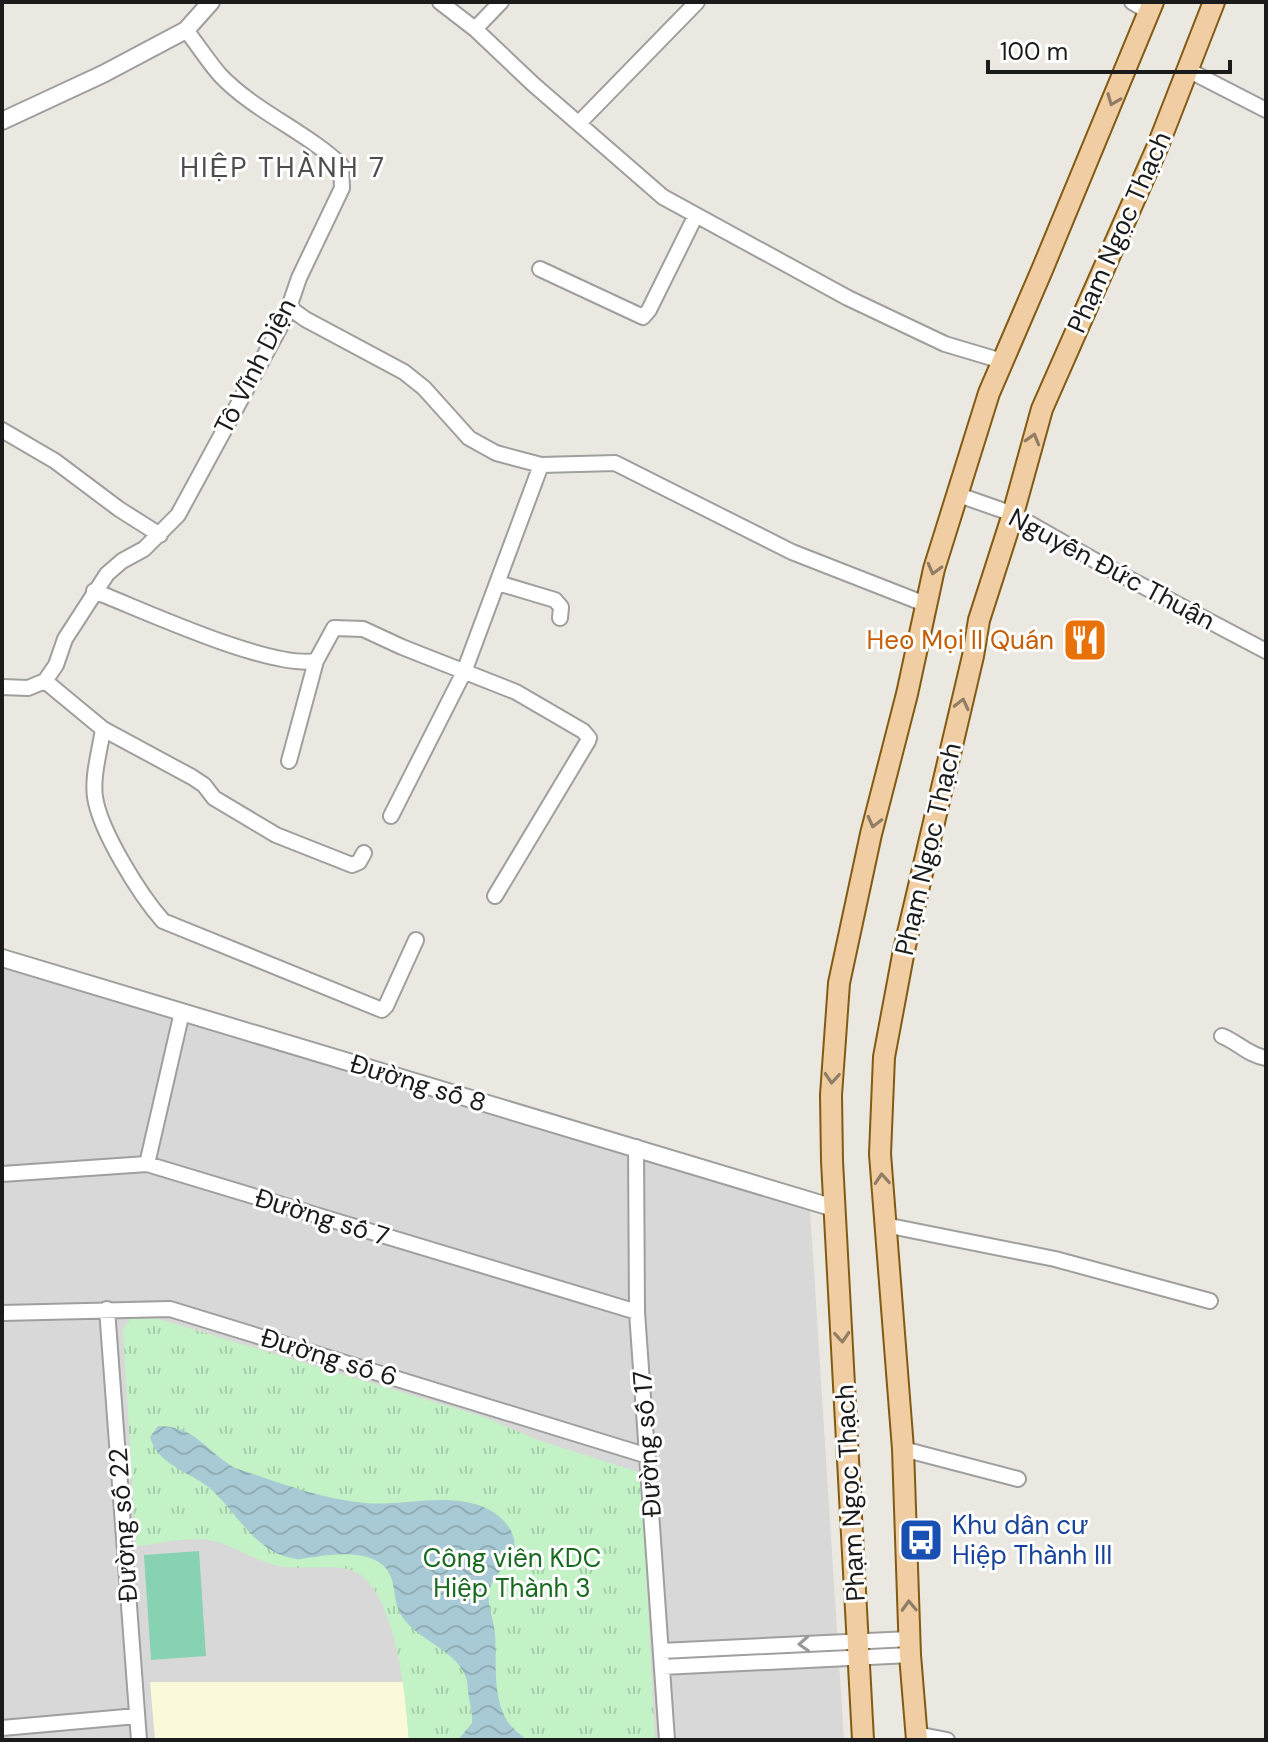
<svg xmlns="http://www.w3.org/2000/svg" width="1268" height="1742" font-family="'DM Sans',sans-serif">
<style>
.residential{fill:#d9d8d8}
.education{fill:#fafadb}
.park{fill:url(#park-tufts)}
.pitch{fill:#88d2b4}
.water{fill:url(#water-waves)}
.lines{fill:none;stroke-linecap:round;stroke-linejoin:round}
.minor-casing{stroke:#9f9f9f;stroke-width:18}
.tertiary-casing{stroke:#9f9f9f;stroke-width:20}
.primary-casing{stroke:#815b11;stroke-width:24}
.minor{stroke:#fff;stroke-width:14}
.tertiary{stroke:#fff;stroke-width:16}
.primary{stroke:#f0cda2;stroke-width:20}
.oneway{stroke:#907d65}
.oneway2{stroke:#989898}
.labels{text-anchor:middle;stroke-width:6;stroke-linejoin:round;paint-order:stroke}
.street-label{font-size:26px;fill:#1b1b1b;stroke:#fff}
.food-label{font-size:26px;fill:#c56008;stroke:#fff;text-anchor:end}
.transit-label{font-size:26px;fill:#164399;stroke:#fff;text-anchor:start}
.park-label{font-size:26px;fill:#176a1e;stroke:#fff}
.neighbourhood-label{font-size:28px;letter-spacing:2px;fill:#4e4e4e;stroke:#fff}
</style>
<defs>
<pattern id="park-tufts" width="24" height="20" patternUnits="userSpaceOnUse" patternTransform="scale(2)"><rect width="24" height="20" fill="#c2f2c5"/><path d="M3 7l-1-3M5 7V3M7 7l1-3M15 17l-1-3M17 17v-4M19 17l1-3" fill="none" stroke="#a6cfa9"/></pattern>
<pattern id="water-waves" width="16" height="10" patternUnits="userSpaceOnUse" patternTransform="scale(2)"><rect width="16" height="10" fill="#a7cad4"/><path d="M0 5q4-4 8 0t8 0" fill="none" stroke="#8fadb5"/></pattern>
</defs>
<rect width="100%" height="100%" fill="#ebe8e1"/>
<path class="residential" d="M2,960L810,1209L844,1740H2Z"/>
<path class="education" d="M150,1682H404L409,1740H155Z"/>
<path class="park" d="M131,1318L159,1319L484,1417L538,1440L641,1473L655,1740H409C406,1700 396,1578 347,1569C325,1565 301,1570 279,1566C255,1561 234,1545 209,1540C190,1536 156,1544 136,1546L123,1329Z"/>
<path class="pitch" d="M199,1551L206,1656L151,1660L144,1555Z"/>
<path class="water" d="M158,1426C196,1426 205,1451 235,1468C278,1482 319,1499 365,1503C401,1506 440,1494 475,1504C490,1508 505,1518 512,1533C523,1559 493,1569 489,1592C487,1607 494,1620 495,1634C497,1661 492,1693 506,1719C510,1727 520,1734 527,1740H458L472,1723C473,1715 471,1707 469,1699C468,1693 468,1687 467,1681C460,1651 420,1642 403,1618C389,1599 401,1572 375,1560C358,1552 334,1554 315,1557C309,1557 302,1560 297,1559C257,1554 239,1516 213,1491C195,1473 158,1467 150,1437Z"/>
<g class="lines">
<g class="minor-casing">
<path id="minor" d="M440,2L475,29L533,84L663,197L848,298L945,344L1002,361
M1132,2L1149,12
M475,29L501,2
M1188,70L1266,110
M580,122L697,2
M540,269L643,317L649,310L696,215
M290,308L305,319L404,372L424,388L469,438L496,453L541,465L615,463L792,552L925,604
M2,430L55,461L119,509L160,535
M956,494L1013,514L1103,565L1266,651
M498,583L555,600L561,607L560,618
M94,591C143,610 269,669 316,661L334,628L363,629L402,647L516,692L583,731L589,738L588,741L495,896
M45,681L103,729C100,750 92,776 95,797C100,831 140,895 163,921L382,1010L386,1006L416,940
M2,687L28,688L45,681L56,665L65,639L107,574L122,561L144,549L178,515L286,316L299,278L342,188L341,165C305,131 254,111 220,75C208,61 197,44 186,30
M103,729L192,777L204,785L214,798L276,835L352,865L359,862L364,853
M289,761L316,661
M391,816L464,672L541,465
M1222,1036C1239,1043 1248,1055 1266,1058
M636,1147L637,1312L667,1740
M147,1164L182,1012
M2,1174L147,1164L637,1312
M885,1225L1055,1259L1210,1301
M107,1309L139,1740
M2,1313L170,1309L648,1456
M903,1449L1018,1479
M661,1651L910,1639
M662,1667L910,1655
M2,1728L137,1716
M916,1734L947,1740"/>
</g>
<g class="tertiary-casing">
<path id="tertiary" d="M2,121L103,74L186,30L211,2
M2,958L834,1208"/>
</g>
<g class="primary-casing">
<path id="primary" d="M863,1740L832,1161L831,1095L839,983L871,834L907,694L934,569L989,393L1042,270L1153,2
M917,1740L910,1655L903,1449L880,1154L884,1057L904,950L973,656L979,620L1013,514L1042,409L1157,148L1214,2"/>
</g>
<use href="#minor" class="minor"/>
<use href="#tertiary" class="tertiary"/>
<use href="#primary" class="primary"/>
</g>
<defs><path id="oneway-chevron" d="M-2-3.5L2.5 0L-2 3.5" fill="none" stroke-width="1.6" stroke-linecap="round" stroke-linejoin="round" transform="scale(2)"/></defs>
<g class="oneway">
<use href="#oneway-chevron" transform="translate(1113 100) rotate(112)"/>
<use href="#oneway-chevron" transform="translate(1033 439) rotate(-74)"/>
<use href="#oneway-chevron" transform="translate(934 569) rotate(105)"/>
<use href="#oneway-chevron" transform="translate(962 704) rotate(-77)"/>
<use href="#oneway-chevron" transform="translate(874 822) rotate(104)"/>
<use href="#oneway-chevron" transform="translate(832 1078) rotate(94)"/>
<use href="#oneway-chevron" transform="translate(882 1179) rotate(-94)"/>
<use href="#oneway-chevron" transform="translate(842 1337) rotate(86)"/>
<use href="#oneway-chevron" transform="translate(909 1606) rotate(-92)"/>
</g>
<use class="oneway2" href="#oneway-chevron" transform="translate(804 1644) rotate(177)"/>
<defs>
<g id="restaurant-square" transform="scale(2.3)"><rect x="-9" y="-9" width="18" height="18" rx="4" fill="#e8710a" stroke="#fff"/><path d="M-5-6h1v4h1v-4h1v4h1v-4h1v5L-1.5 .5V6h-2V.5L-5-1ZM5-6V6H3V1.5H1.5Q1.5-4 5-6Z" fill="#fff"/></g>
<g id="bus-square" transform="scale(2.3)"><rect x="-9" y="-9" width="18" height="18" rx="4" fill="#1a4fb4" stroke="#fff"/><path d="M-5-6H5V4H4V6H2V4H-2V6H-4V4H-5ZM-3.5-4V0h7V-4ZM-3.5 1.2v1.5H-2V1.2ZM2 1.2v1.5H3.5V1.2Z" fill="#fff"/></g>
</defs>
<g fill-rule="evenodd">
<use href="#restaurant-square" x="1085" y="640"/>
<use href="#bus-square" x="921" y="1540"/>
</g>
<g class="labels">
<g class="street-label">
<text transform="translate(1119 232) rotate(-66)" y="9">Phạm Ngọc Thạch</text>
<text transform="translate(255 366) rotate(-63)" y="9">Tô Vĩnh Diện</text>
<text transform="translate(1112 569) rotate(28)" y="9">Nguyễn Đức Thuận</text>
<text transform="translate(928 849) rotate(-77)" y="9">Phạm Ngọc Thạch</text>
<text transform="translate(418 1083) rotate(17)" y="9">Đường số 8</text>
<text transform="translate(322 1217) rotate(17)" y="9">Đường số 7</text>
<text transform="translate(329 1357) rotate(17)" y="9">Đường số 6</text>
<text transform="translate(647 1444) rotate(-94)" y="9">Đường số 17</text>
<text transform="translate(850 1493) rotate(-93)" y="9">Phạm Ngọc Thạch</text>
<text transform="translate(123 1525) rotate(-94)" y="9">Đường số 22</text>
</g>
<g class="food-label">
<text x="1054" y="649">Heo Mọi II Quán</text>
</g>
<g class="transit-label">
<text x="952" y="1534">Khu dân cư<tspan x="952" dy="30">Hiệp Thành III</tspan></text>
</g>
<g class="park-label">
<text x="512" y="1567">Công viên KDC<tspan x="512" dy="30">Hiệp Thành 3</tspan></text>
</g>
<g class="neighbourhood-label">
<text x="283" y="177">HIỆP THÀNH 7</text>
</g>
</g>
<rect width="1268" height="1742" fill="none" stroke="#1b1b1b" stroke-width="8"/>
<path d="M988 60v12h242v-12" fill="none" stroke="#1b1b1b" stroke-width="4"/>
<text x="1000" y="60" font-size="24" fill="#1b1b1b" stroke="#ffffff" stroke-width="6" paint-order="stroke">100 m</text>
</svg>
